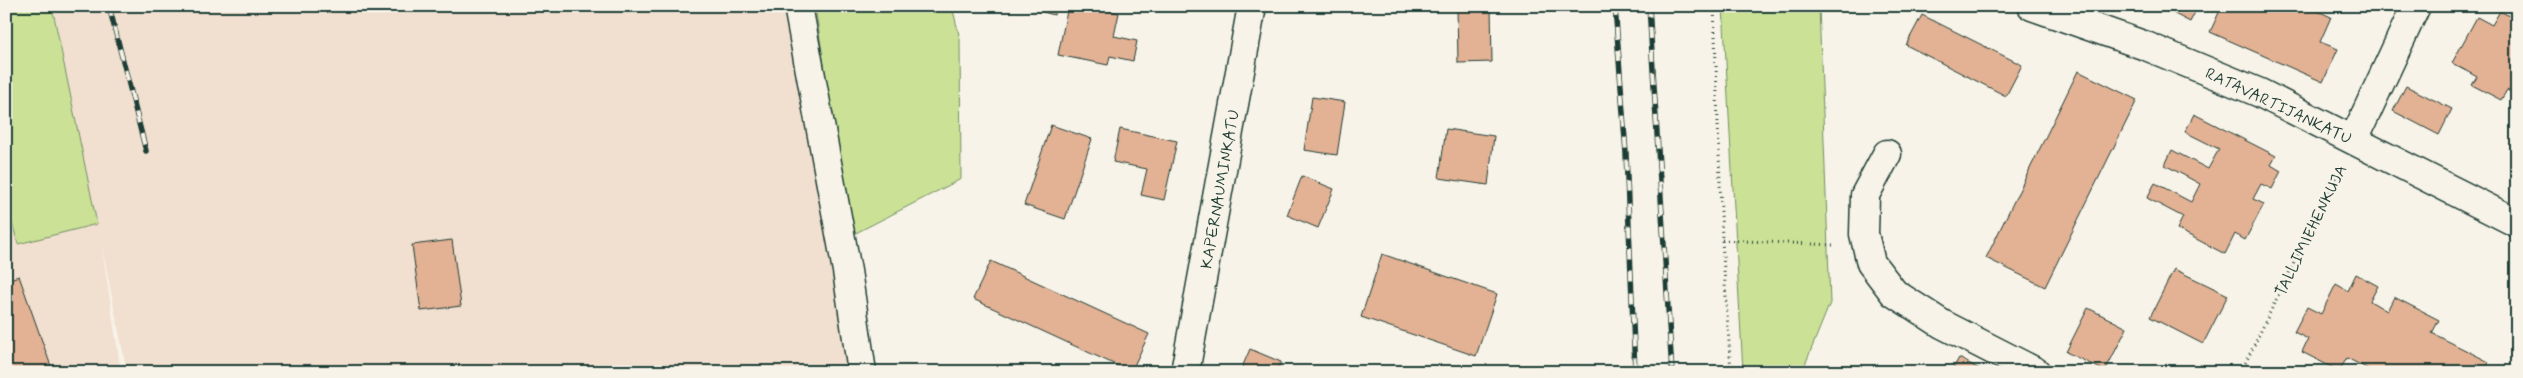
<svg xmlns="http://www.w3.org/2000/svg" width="2523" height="378" font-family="Mynerve,sans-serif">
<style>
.built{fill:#f1dfcf}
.green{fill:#cae196;stroke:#748f65}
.building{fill:#e3b194;stroke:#1f3d34}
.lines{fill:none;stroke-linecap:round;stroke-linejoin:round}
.minor-casing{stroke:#1f3d34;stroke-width:31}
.path{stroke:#1f3d34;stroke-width:3;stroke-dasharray:1 4;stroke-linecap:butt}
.minor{stroke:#f7f3e8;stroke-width:28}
.rail-casing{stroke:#1f3d34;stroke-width:5.5}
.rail{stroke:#f7f3e8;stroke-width:4;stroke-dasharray:11;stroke-linecap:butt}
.labels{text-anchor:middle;stroke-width:4.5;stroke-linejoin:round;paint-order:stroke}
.street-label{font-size:16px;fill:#1f3d34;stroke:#f7f3e8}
</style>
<rect width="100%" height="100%" fill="#f7f3e8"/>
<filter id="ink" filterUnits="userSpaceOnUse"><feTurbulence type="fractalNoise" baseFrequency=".02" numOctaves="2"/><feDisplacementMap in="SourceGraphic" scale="10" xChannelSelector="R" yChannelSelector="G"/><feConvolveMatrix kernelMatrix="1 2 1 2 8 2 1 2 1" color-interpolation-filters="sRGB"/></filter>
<g filter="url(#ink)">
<path class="built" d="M6,6H52L72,101L53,6H815L869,372H127L101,242L121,372H6Z"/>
<path class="green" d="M6,6H52L97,224L18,244L6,201Z
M815,6H952L960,39L961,179L850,236Z
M1723,6H1819L1830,303L1802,372H1743Z"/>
<path class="building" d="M1022,6H1056L1054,15Z
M1068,6H1085L1119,13L1114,36L1137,41L1133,61L1110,56L1108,65L1058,55Z
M1434,6H1491L1492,62L1458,63L1457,8Z
M2159,6H2198L2190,22Z
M2222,6H2307L2331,17L2320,42L2338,49L2323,82L2210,32Z
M2500,11L2517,20V95L2507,90L2501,100L2472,85L2477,77L2452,63L2477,17L2492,25Z
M1922,15L2022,65L2006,96L1906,45Z
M2078,71L2137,100L2045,287L1986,258Z
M2406,86L2452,109L2439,135L2393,111Z
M1312,97L1345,102L1337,155L1304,150Z
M2194,114L2276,156L2271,165L2281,171L2272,189L2261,184L2253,199L2264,204L2245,240L2235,234L2225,254L2177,229L2183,217L2147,198L2155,183L2191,202L2200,184L2165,165L2172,150L2208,169L2219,149L2185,132Z
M1051,125L1092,139L1065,219L1024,205Z
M1120,129L1177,141L1164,200L1141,195L1147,169L1113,162Z
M1446,129L1494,136L1488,185L1439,178Z
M1302,176L1334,189L1318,228L1287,215Z
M452,240L461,306L421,311L412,245Z
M1382,254L1497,294L1476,356L1361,317Z
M991,261L1149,334L1131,372L973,299Z
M2174,269L2228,295L2203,344L2150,317Z
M2356,274L2378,286L2370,301L2387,311L2394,297L2439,320L2432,333L2489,362L2484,372H2374L2347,358L2339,371L2302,352L2308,339L2294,332L2307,307L2321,314L2336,284L2348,291Z
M19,276L53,372H6V280Z
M2088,308L2127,328L2105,371L2066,352Z
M1250,349L1281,362L1276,372H1240Z
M1959,358L1985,372H1951Z"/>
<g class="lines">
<g class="minor-casing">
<path id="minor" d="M798,6L847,271L862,372
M2032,6L2146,46L2260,93L2517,223
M2354,139L2416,6
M1887,154L1865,195L1864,234L1871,263L1894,293L1942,324L2036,372
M1185,372L1252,6"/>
</g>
<path class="path" d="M1714,6L1722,240L1731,372
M1722,240L1834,245
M2241,372L2340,168"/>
<use href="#minor" class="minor"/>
<g class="rail-casing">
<path id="rail" d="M109,6L146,151
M1615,6L1626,153L1635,372
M1649,6L1672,372"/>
</g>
<use href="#rail" class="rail"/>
</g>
</g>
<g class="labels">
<g class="street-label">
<text transform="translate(2279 105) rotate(25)" y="6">RATAVARTIJANKATU</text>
<text transform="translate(1219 189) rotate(-80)" y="6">KAPERNAUMINKATU</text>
<text transform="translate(2310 230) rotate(-64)" y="6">TALLIMIEHENKUJA</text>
</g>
</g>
<rect width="2523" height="378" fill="none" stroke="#f7f3e8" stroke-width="25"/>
<rect x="12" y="12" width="2498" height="353" fill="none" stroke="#1f3d34" stroke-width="2" filter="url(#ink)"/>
</svg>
